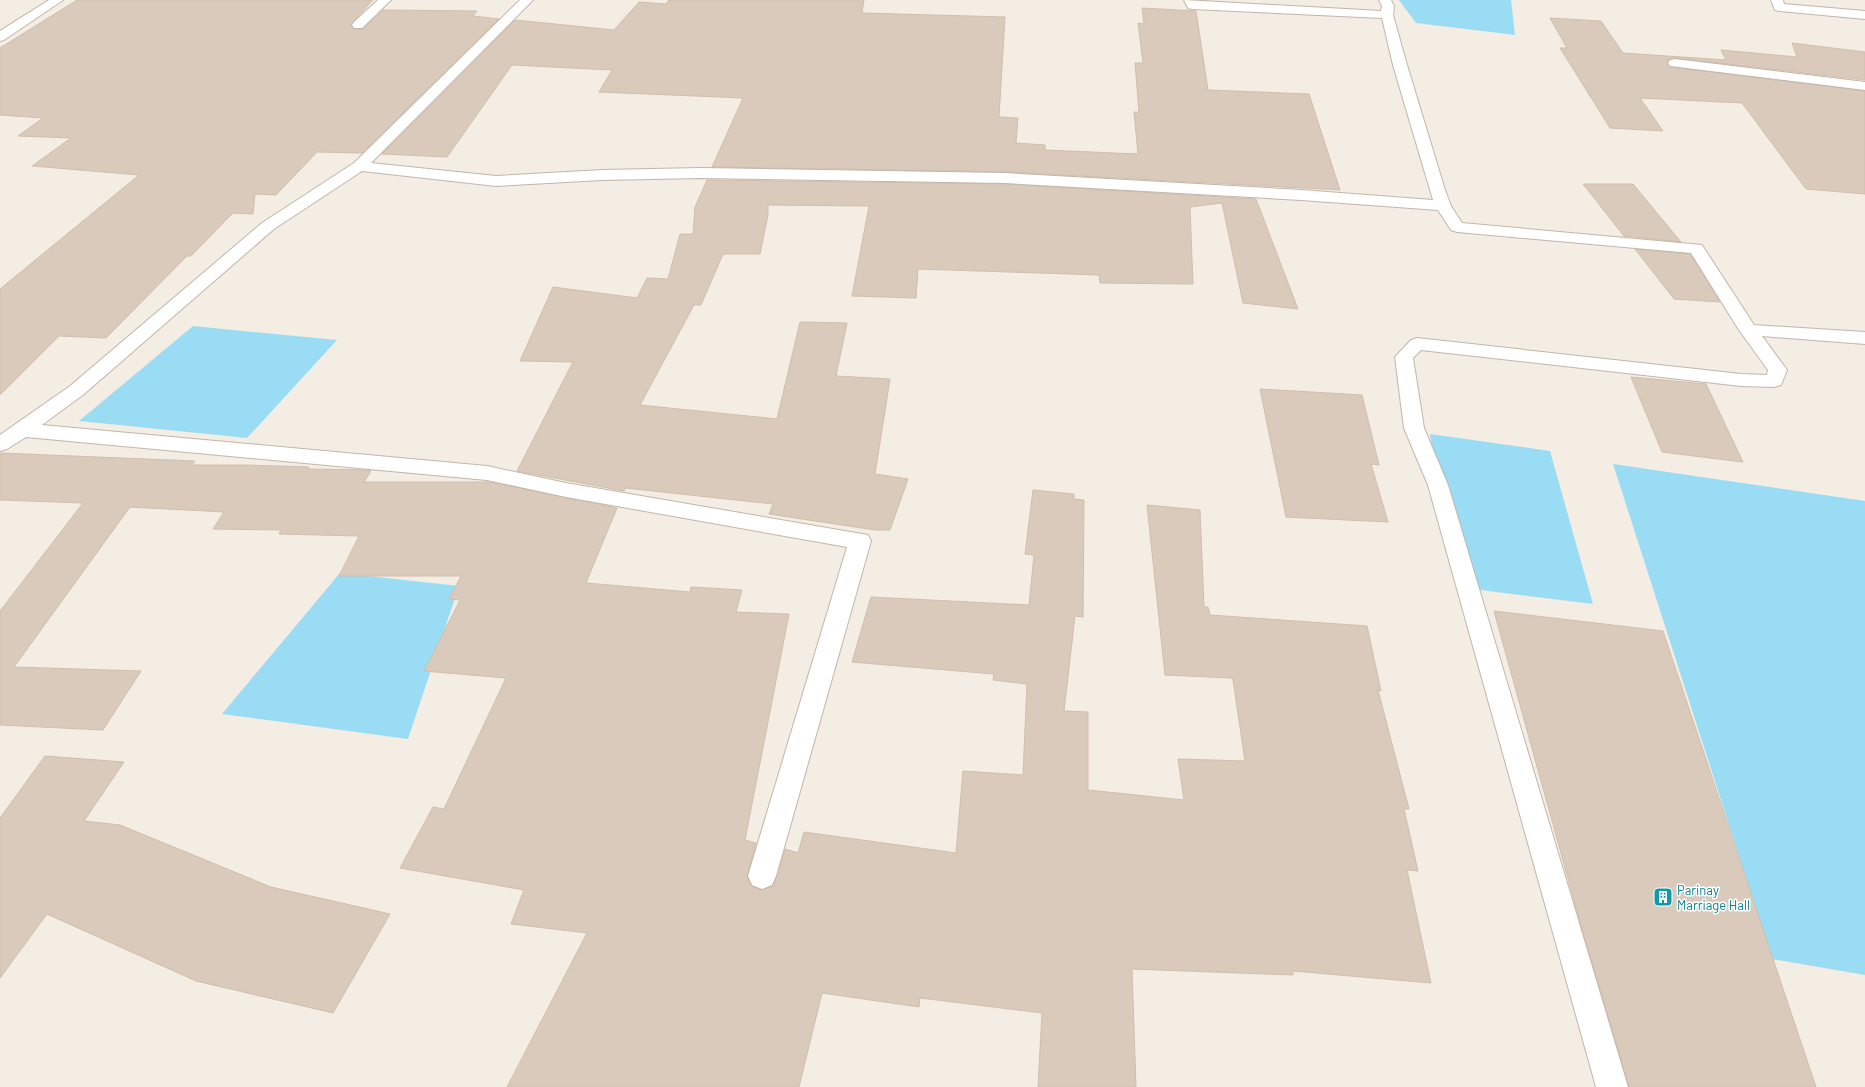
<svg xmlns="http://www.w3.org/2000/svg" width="1865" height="1087" font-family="Barlow,sans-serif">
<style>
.water{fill:#9bdcf5}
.building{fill:#d9cabc;stroke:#d1beab}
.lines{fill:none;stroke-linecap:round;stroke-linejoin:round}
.minor-casing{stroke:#c2b6a9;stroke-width:2}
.minor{fill:#fff;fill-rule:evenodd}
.labels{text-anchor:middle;stroke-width:3;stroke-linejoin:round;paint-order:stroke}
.near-culture-label{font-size:13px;fill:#0d838f;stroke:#fff;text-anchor:start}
</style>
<rect width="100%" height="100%" fill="#f3ede4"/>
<path class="water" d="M1399,0H1511L1515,35L1416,23Z
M193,326L337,340L247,438L79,421Z
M1430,434L1550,451L1593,604L1457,587Z
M1613,464L1865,501V975L1772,959Z
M340,573L459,586L408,739L222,714Z"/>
<path class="building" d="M77,0H373L351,24L354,30L363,29L383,10L477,11L473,16L499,19L362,153L317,152L276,195L255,194L253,214L233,213L191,256H187L106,338L59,336L0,395V289L139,175L32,166L71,138L18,136L43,118L0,115V48Z
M669,0H864L862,13L1005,17L999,117L1018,118L1016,143L1045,145V150L1138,154L1134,112H1139L1135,63H1143L1138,23L1144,24L1142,8L1196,11L1208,90L1309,94L1340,190L1005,172L712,167L743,98L599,92L612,70L512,65L447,157L382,154L515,20L614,30L639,2L666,4Z
M1550,18L1601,21L1623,53L1726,60L1721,50L1797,57L1792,43L1865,52V80L1675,58L1670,59L1667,62L1670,67L1865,91V194L1806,189L1742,103L1640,98L1663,131L1610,128L1560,48H1567Z
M707,180L1005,184L1256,199L1298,309L1243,303L1222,203L1190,207L1193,284L1100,283L1099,275L918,269L916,298L852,296L869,206L768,205V215L760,254H723L701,305H694L640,405L777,419L800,322L847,323L836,376L890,379L875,474L908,479L890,530H875L769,514L773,504L625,488L624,491L517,471L573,362L520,361L553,287L637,298L647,278L668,279L680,234H693L695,207Z
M1583,184H1633L1681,242L1624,236Z
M1635,249L1690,254L1720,302L1674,299Z
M1631,377L1706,384L1743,462L1662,452Z
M1260,389L1362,395L1379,465L1371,464L1388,522L1286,517Z
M0,453L195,461L192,465H245L309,467L307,469L369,470L371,471L364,482H491L617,508L586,583L690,592L691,587L742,590L736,612L789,614L745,840L756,843L747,877L751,886L761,890L773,886L785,849L798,853L804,832L956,853L963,771L1023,775L1027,684L993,680L994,674L852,662L871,597L1029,605L1034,555L1025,554L1033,490L1074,494V499L1084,500L1083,617L1075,616L1064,711L1088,712V790L1184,800L1178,759L1245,761L1233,680L1231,678L1165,675L1147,505L1200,510L1204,607H1208L1210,615L1367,626L1381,691L1378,690L1409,809H1404L1418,871L1407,870L1431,983L1293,971V975L1132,969L1136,1087H1038L1042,1013L920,998L919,1007L822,993L799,1087H507L587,933L511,924L524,890L400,868L433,807L444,809L506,678L424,671L460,600L449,599L461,576H339L359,536L279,534L281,530L213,529L224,512L130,507L14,667L141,671L103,730L0,725V611L83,503L0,500Z
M1494,611L1663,631L1816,1087H1629L1580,922Z
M45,756L124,762L84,821L120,825L271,887L390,914L333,1013L196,981L47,914L0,978V818Z"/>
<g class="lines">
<g class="minor-casing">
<path id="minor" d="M49,0H63L4,40L0,41V31Z
M378,0H391L362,28H354L352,25L354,22Z
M520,0H533L371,163L496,176L602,170L701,168L1005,173L1301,190L1433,200L1393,65L1382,18L1192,9L1188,8L1184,0L1381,11L1382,6L1379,0H1391L1394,6L1393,15L1407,65L1445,190L1451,206L1462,223L1702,245L1754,325L1865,332V344L1762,336L1787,370L1781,385L1774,387L1741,386L1421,350L1413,358L1424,428L1448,485L1628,1087H1596L1428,485L1404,428L1395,357L1411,340L1417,338L1741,374L1767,375L1768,370L1739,330L1691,253L1457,232L1451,230L1438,210L1301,200L1005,183L701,178L602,180L496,186L362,171L274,229L84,394L42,425L487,466L566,483L868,535L871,541L776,876L772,885L762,889L752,885L748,876L847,547L566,497L487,480L26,437L7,449L0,451V435L70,386L262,223L354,163Z
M1771,0H1783L1784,4L1865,11V19L1779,11L1775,10Z
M1675,59L1865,82V90L1670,66L1668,63L1670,60Z"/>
</g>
<use href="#minor" class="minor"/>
</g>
<defs>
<g id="building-square" transform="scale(1)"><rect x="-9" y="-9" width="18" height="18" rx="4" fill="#0f9aa8" stroke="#fff"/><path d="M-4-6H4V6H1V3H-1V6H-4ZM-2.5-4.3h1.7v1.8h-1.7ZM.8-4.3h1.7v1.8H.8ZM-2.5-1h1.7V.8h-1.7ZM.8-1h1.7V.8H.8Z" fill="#fff"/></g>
</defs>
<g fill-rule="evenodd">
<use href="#building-square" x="1663" y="897"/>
</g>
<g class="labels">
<g class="near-culture-label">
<text x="1677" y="895">Parinay<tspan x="1677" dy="15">Marriage Hall</tspan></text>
</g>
</g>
</svg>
